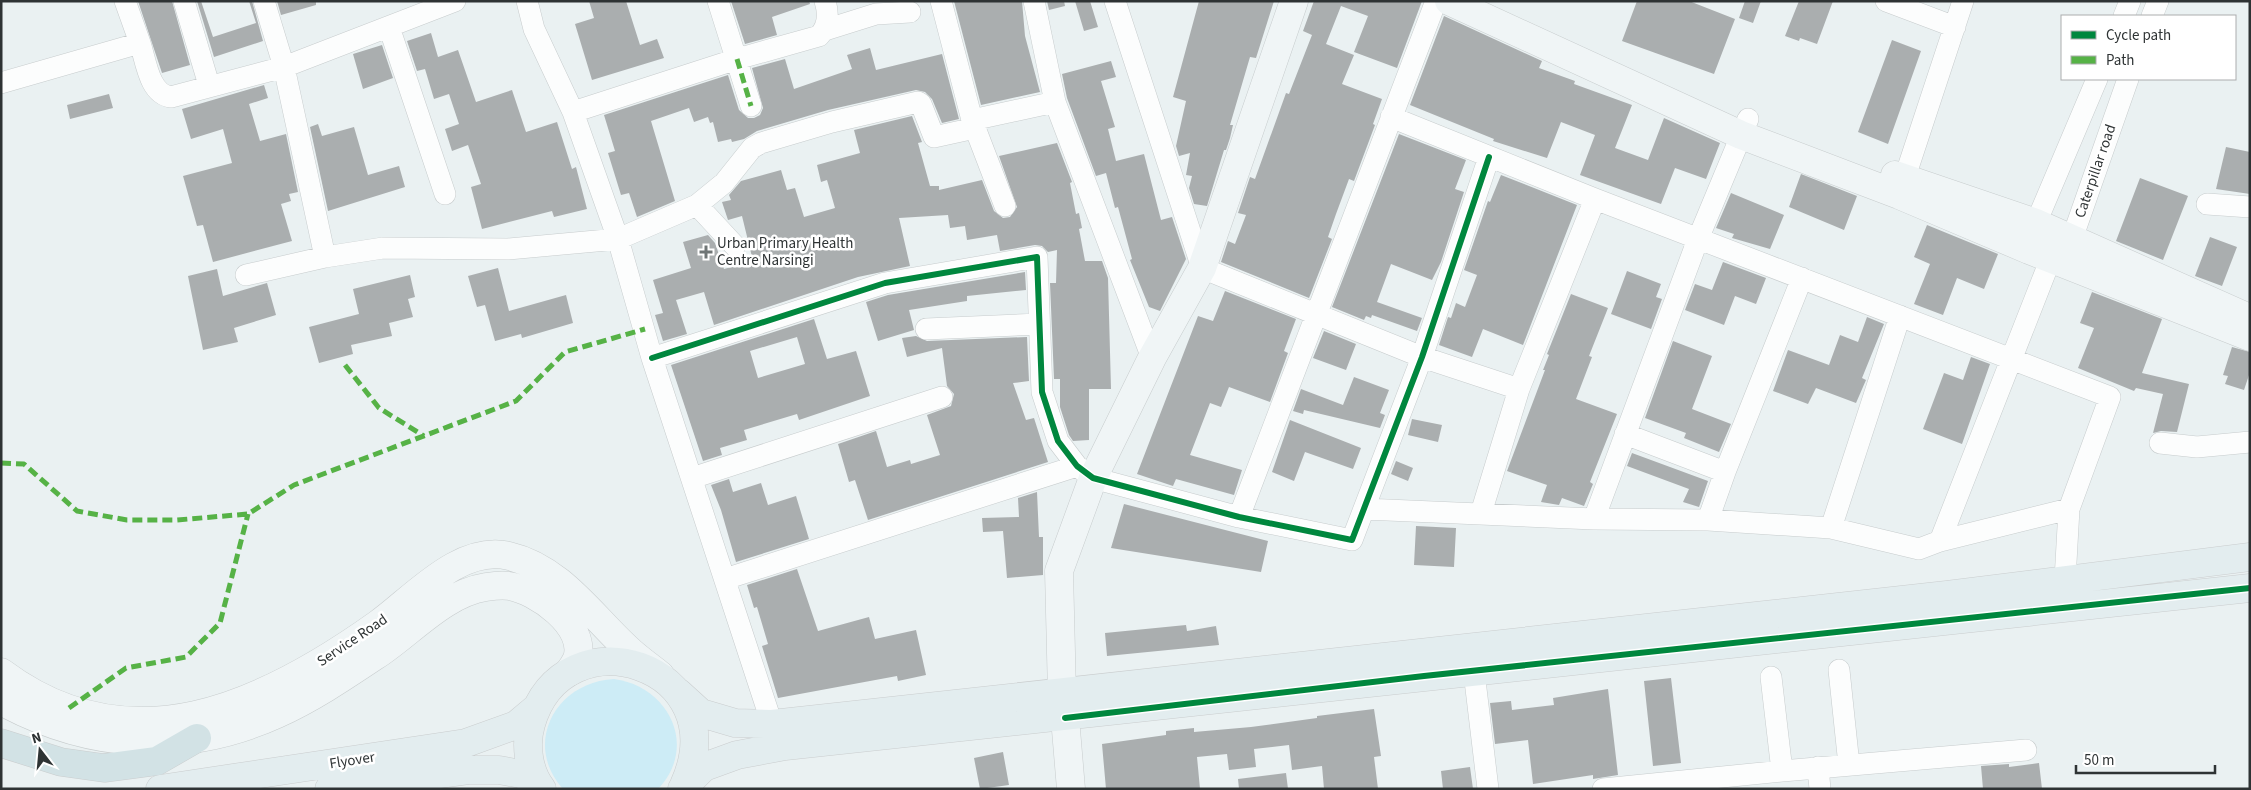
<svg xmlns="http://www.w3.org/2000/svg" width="2251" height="790" font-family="'Source Sans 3',sans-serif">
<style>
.green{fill:#cdecf6}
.building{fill:#aaaeaf;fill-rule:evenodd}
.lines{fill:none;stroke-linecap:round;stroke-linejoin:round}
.street-casing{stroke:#c7cccd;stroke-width:22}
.secondary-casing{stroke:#c7cccd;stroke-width:29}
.primary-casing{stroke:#cacdce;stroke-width:29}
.highway-casing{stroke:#cacdce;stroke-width:29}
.street{stroke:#fcfdfd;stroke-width:21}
.secondary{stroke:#f0f5f6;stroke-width:28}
.primary{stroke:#e3edef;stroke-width:28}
.highway{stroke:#d2e2e5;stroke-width:28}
.quiet{stroke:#56b246;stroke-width:5;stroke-dasharray:10 5;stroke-linecap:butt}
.cycleway-casing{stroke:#fff;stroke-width:9}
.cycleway{stroke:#00873e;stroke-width:6}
.poi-dot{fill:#707676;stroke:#fff;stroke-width:2}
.labels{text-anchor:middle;stroke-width:5;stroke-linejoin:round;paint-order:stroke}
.street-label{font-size:15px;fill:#2e3334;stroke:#fff}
.poi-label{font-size:15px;fill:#2e3334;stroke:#fff;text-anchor:start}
</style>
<rect width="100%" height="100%" fill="#eaf1f2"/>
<path class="green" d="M614,679C668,686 699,746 658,789H563C522,743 556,682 614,679Z"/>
<path class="building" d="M138,1H172L190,65L162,73Z
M197,1H201L213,37L256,23L249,1H252L263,41L214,57Z
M277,1H316V5L281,15Z
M589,1H626L640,45L657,39L664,58L592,80L575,24L594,18Z
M731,1H809L810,4L772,17L777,35L745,44Z
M954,1H1022L1025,36L1040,92L981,105Z
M1047,1H1064L1065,6L1049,10Z
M1075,1H1090L1098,27L1084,31Z
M1199,1H1274L1256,58L1250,57L1230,125H1233L1230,138L1226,150H1224L1207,206L1194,204L1189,188L1192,176L1186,175L1190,153L1179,156L1176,146L1186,101L1173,97Z
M1314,1H1422L1397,68L1354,52L1368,16L1341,6L1326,44L1354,55L1342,84L1382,99L1373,124L1375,125L1354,181L1349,179L1336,214L1328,237L1332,239L1309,298L1221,262L1228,241L1235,244L1246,215L1238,213L1250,177L1255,179L1286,93L1289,94L1312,35L1303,31Z
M1637,1H1689L1735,19L1714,74L1622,41Z
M1745,1H1761L1753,23L1739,18Z
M1799,1H1833L1817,44L1800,38L1799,41L1785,36Z
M1444,16L1542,61L1539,68L1575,81L1574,84L1632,105L1615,148L1648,160L1664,118L1720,143L1706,179L1675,168L1661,204L1580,175L1595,135L1561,122L1547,158L1493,141L1494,139L1410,105Z
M431,33L438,57L458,50L476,102L512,90L526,132L557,122L572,169L576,167L587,209L554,217L552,211L482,229L471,187L481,184L468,145L452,151L445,129L459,124L449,94L434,99L425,69L417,71L407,41Z
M1892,40L1921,51L1888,144L1858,132Z
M382,45L393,78L363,89L353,54Z
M870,48L876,70L942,54L959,119L942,123L932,99L925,92L916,90L828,110L757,131L744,139L732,142L731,139L718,142L713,122L710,123L708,117L694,122L689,108L651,121L675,201L637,217L629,193L621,195L608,153L615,151L604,115L728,75L739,110L748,118H754L760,115L763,108L752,68L785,59L794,89L852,69L847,55Z
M1111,61L1116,77L1101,81L1115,127L1108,129L1116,161L1144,154L1161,220L1172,217L1186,259L1160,311L1149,307L1130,260L1132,259L1118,207L1115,208L1106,173L1096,176L1067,98L1062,74Z
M264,85L268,98L249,104L260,141L286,134L298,192L289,194L291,201L281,204L292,241L213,262L203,225L197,226L183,176L232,163L223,129L191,139L182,109Z
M109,94L113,108L70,119L67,105Z
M912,116L922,142L918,143L930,186H939V190L982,180L994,211L1003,218L1010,217L1017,207L999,156L1057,143L1072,182L1070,183L1076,214L1079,213L1082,228L1079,229L1085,261H1102L1108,278L1111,389H1089V440L1073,441L1069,435L1060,407V379H1054L1050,283H1056L1057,250L1048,252L1042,246L1035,245L1000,251L997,235L967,240L965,226L950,228L948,215L899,218L910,266L858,277L714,325L704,292L676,300L687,334L663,341L655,315L663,313L653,280L691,268L683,242L708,235L715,243L724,269L753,261L742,216L728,220L722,202L731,200L729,195L741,181L781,170L787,190L795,188L804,217L835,208L827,180L821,182L817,165L860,153L854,130Z
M318,124L322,136L354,127L368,175L399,166L405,187L328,211L310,127Z
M1399,134L1466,160L1455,189L1464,192L1441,262L1432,280L1391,264L1377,302L1422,318L1417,331L1372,315L1371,318L1366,316L1364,320L1332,307Z
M2226,147L2250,152V194L2216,189Z
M1801,174L1857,196L1844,230L1789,207Z
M1501,175L1577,205L1523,345L1483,329L1472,357L1439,345L1448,317L1451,318L1456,303L1465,307L1477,275L1464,270L1488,201L1490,202Z
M2140,178L2188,196L2163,260L2116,241Z
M1731,193L1784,215L1770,249L1732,238L1734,234L1716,228Z
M1927,225L1998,254L1984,289L1957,278L1943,315L1914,304L1930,264L1914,257Z
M2210,237L2237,247L2222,286L2195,276Z
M1723,262L1766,278L1756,304L1735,296L1724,325L1685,310L1695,284L1712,290Z
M498,268L509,311L566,295L573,323L522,338L521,334L495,341L485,305L477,307L468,276Z
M217,269L223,296L267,283L276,315L234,328L238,342L203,350L188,276Z
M1627,271L1661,284L1656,297L1662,299L1651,329L1611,314Z
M1025,272L1026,290L967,296V301L909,310L914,330L878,341L866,302L888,295Z
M410,275L415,297L408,299L413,317L389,323L392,336L351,345L353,354L319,363L309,327L359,314L353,289Z
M1225,291L1296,319L1284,351L1288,353L1270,402L1229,387L1221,407L1210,403L1190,455L1242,470L1234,495L1176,479L1173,486L1137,474L1198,316L1213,321Z
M2092,292L2162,319L2142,373L2189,384L2177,432L2161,431L2153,433L2163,394L2136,388L2134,391L2078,368L2094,328L2080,323Z
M1571,294L1608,308L1589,356L1592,357L1576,399L1617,414L1590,482L1593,484L1584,506L1562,498L1559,505L1541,502L1547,485L1507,471L1545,370H1543L1549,355L1547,354Z
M1867,317L1884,324L1862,378L1866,380L1856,403L1816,388L1808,404L1773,391L1788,350L1829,365L1840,335L1858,342Z
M814,319L827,359L856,351L870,396L799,420L797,414L744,430L747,440L720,448L722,455L703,461L671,365ZM797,337L805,364L758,378L750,351Z
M1324,331L1356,344L1346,370L1313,358Z
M916,336L927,341L1027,337L1029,381L1013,383L1026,420L1034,418L1048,462L868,520L855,480L849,482L838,444L876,431L887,467L910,460L911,464L940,455L927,415L951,406L954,394L947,386L942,348L907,357L902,338Z
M1673,341L1712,356L1692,409L1731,424L1719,452L1684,438L1686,433L1645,418Z
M2232,347L2250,352V372L2244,390L2225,384L2228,376L2223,375Z
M1971,357L1990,364L1962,444L1923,429L1944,373L1963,380Z
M1354,377L1389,390L1380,413L1385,415L1380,428L1304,410L1303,414L1293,411L1301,389L1343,405Z
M1412,419L1442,425L1438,442L1408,435Z
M1290,420L1361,448L1353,469L1305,452L1294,481L1272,472Z
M1632,453L1708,481L1699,507L1683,502L1689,489L1627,466Z
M1396,461L1413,468L1408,481L1391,474Z
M729,479L733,492L761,483L768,505L796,496L809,539L736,562L721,510L711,485Z
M1037,492L1039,537H1043V575L1007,578L1003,531L983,532L982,518L1019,517L1018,498Z
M1124,504L1268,541L1261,572L1111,548Z
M1416,526L1456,528L1454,567L1414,565Z
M797,569L818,631L869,617L875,639L916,630L926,675L898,681L897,676L778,698L762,646L768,644L757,607L754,608L747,585Z
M1186,625L1187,631L1216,626L1219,645L1107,656L1105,633Z
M1671,678L1681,763L1653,766L1644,681Z
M1608,689L1618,775L1593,779V775L1533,784L1528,740L1495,744L1490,703L1511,701L1512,710L1554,705L1553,698Z
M1374,709L1381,756L1374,757L1378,789H1324L1322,766L1292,770L1289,745L1254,749L1256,767L1229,770L1227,754L1197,757L1200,789H1106L1102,744L1166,735V731L1194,728V732L1251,727L1317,718V716Z
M1003,752L1009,785L980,789L974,758Z
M2039,763L2042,789H1983L1981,766L2009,764V767Z
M1470,767L1473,789H1443L1441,771Z
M1286,773L1288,789H1239L1238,779Z"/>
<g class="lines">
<g class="street-casing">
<path id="street" d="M125,1L140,43
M184,1L209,85
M264,1L284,67L325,257L383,248L508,249L618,239L697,205L724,183L752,148L761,143L832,122L918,102L921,104L934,137L975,128
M527,1L534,29L573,112L618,239L652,358L772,724
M718,1L751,106
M941,1L972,120L1055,102
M1034,1L1055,102L1152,358
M1115,1L1202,268L1422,357L1519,389
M1886,1L1955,27
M2124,16L2130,1
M2152,16L2158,1
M389,27L445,194
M825,30L876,14L910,12
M1,83L140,43C146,61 149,94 171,97L284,67L455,1
M573,112L737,59L819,36C828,27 829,14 825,1
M1391,117L1595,199L2110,397L2069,509L2065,580
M972,120L1005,206
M1900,192L1963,1
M2207,204L2250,207
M697,205L735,246
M2032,237L2036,223L2097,79
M2067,253L2128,79
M246,275L325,257
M926,329L1039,324
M652,358L885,283L1037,257L1042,392L1058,441L1077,466L1093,478L1239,517L1352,540L1422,357L1489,157
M1625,434L1725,472L1802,278
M2160,443L2197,447L2250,442
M692,478L942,397
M1364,509L1594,519L1698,239L1748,119
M1481,513L1519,389L1595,199
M1239,517L1436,1
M1594,519L1708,520L1831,528L1919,549L1940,541L2069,509
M1708,520L1725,472
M1831,528L1900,316
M1940,541L2051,258
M725,579L1077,466
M1839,670L1849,765
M1474,672L1488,789
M1771,677L1782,771
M1818,767L1820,789
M1603,789L1782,771L2026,750"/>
</g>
<g class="secondary-casing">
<path id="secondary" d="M1449,1L1741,135L1899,195L2029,250L2250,337
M1895,175L2036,223L2249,318
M1,672C130,769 263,706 378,624C413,599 460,544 509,556C561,568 593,618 630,651C640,660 650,667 660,675
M1062,694L1059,571L1093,478L1152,358L1202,268L1294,1
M1,701C89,749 185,756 277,714C313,698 348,674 381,652C413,630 446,593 486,587C493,586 502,585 509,586C536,590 588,626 577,659C575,663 572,668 569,672
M1065,718L1071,789"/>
</g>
<g class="primary-casing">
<path id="primary" d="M679,693L701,713L735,723L772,724L1947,595L2250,557
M160,789L466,743L516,725L535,709
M329,789L470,770H499L521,774L538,784
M542,789C528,771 525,744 531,724C564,610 738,665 684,785
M682,789L704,767L737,755L785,746L2250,588"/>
</g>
<g class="highway-casing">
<path id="highway" d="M1,743L61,762L104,768L157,761L197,738"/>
</g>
<use href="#street" class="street"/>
<use href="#secondary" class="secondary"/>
<use href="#primary" class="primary"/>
<use href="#highway" class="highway"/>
<path class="quiet" d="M737,59L751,106
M345,365L379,408L424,436
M1,463L24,464L77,511L127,520H177L248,514L294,485L516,401L565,352L645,329
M69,708L126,668L186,657L220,623L248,514"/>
<g class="cycleway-casing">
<path id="cycleway" d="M652,358L885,283L1037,257L1042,392L1058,441L1077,466L1093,478L1239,517L1352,540L1422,357L1489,157
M1065,718L1424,676L2250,588"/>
</g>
<use href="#cycleway" class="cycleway"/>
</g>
<path class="poi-dot" d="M703.5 244.5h5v5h5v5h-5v5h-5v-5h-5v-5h5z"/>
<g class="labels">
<g class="street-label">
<text transform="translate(2095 171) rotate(-71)" y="5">Caterpillar road</text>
<text transform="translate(352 640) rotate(-34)" y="5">Service Road</text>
<text transform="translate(352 760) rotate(-9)" y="5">Flyover</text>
</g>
<g class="poi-label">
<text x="717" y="248">Urban Primary Health<tspan x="717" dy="17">Centre Narsingi</tspan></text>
</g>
</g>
<rect width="2251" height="790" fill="none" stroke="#2e3334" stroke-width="5"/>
<rect x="2061" y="15" width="175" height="65" fill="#ffffff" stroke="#abadae"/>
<rect x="2071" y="31" width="25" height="8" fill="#00873e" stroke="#abadae"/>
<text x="2106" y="40" font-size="15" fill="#2e3334">Cycle path</text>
<rect x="2071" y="56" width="25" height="8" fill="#56b246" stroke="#abadae"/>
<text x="2106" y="65" font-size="15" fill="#2e3334">Path</text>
<g transform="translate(40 750) rotate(344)" stroke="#ffffff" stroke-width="4" paint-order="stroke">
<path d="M0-4L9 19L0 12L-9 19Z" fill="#2e3334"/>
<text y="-8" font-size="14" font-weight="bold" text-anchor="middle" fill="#2e3334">N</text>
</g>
<path d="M2076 765v8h139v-8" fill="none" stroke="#2e3334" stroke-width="2.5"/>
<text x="2084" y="765" font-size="15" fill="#2e3334" stroke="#ffffff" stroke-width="4" paint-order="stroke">50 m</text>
</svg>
